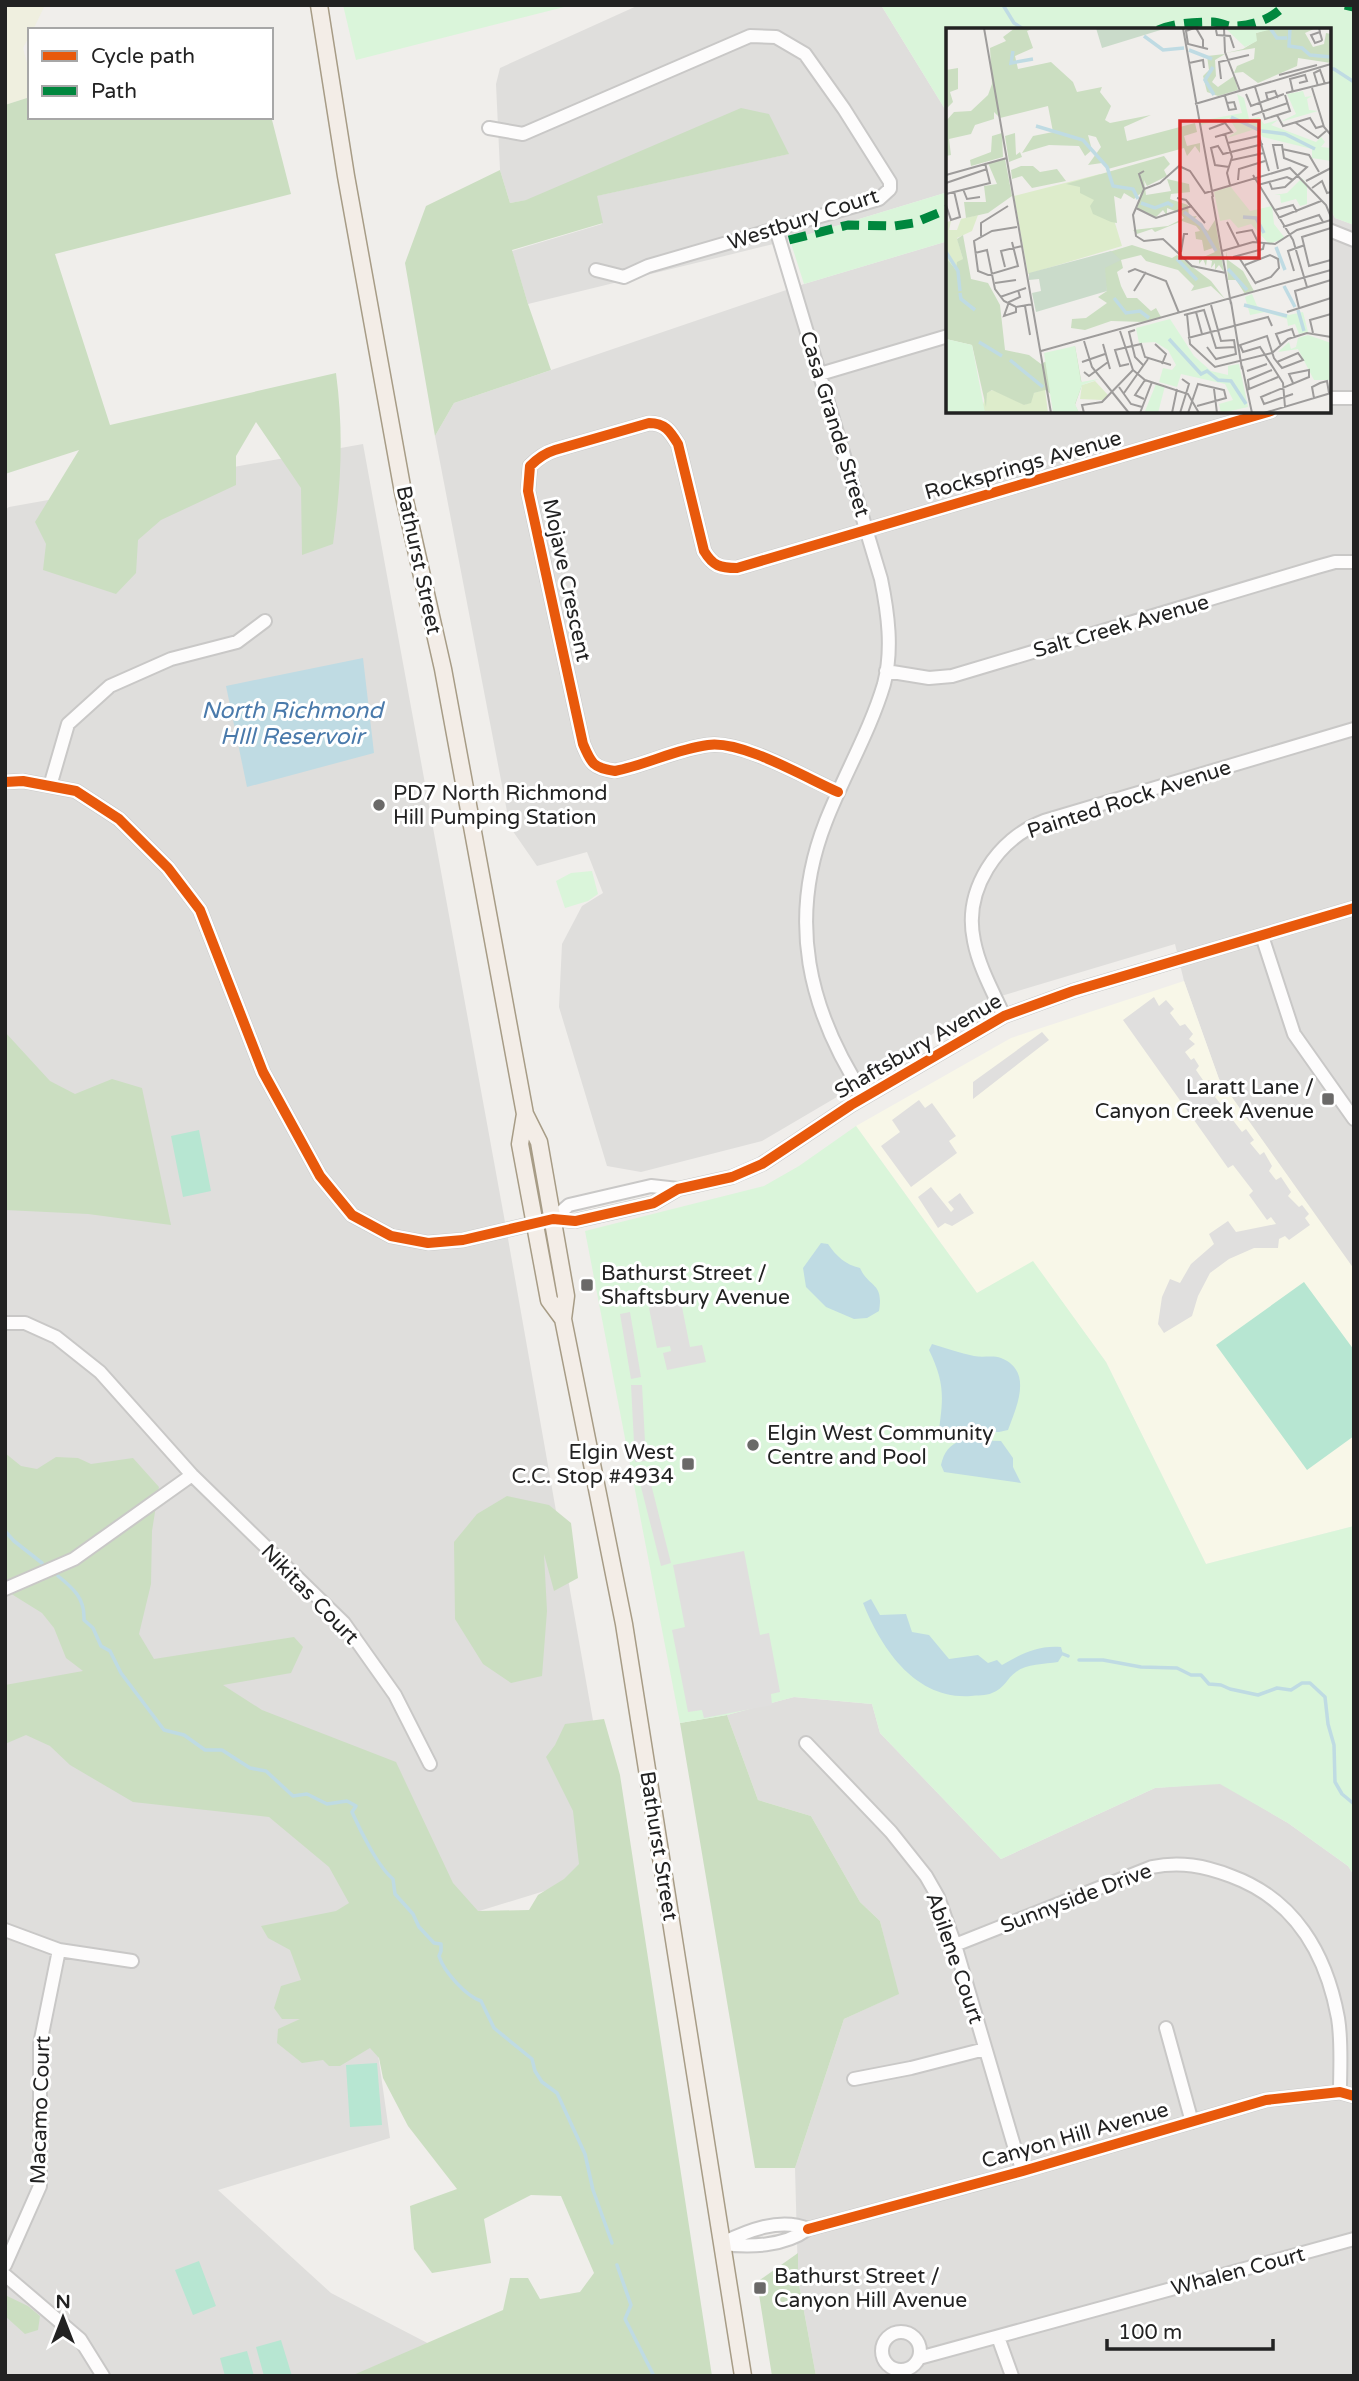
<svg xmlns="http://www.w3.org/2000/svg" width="1359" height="2381" font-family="'Varela Round',sans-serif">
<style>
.residential{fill:#dfdedc}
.education{fill:#f8f7e8}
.farmland{fill:#efefdf}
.forest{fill:#cbdec1}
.park{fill:#daf5da}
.pitch{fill:#b7e6d2}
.parking{fill:#e0dfde}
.water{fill:#bfdbe3}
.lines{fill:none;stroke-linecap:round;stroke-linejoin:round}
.stream{stroke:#bfdbe3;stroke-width:3.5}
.minor-casing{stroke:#c9c8c7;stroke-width:16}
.major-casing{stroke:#a79c86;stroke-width:19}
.minor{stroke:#fdfcfc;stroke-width:12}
.major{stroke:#f3ede7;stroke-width:16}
.quiet{stroke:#00873e;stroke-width:9;stroke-dasharray:18 9;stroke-linecap:butt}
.cycleway-casing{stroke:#fff;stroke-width:15}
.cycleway{stroke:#e8590c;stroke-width:10}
.poi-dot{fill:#6a6968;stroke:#fff;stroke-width:2.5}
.labels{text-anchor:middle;stroke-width:6;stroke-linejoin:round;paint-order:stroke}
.street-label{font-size:21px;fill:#222;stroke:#fff}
.poi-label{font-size:21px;fill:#222;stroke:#fff;text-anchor:start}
.water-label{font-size:23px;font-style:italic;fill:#4a7aab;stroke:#fff}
.inset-river{fill:none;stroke:#bfdbe3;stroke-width:3.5}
.inset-road{fill:none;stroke:#9e9c9b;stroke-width:2}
.view{fill:#d62828;fill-opacity:0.15;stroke:#d62828;stroke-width:3.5}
.inset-edge{fill:none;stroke:#222;stroke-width:3.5}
</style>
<rect width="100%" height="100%" fill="#f0eeeb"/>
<path class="residential" d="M639,5H881L948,114V192L790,240L528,304L512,251L602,224L596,196L788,154L510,203L500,170L496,84L500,68Z
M1329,206L1335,218L1354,225V1271L1219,1079L1184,981L1175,944L981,1002L842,1094L762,1141L641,1172L607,1166L559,1007L562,944L582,906L603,893L587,852L537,866L510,827L435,436L454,403L804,284L948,241V411H1329Z
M363,444L507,1233L619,1868L405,1934L365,1963L390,2138L218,2190L331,2293L491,2376H5V510L9,507Z
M794,1697L872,1704L880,1733L1001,1859L1155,1788L1220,1783L1288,1823L1348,1866L1354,1875V2376H816L798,2279L795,2168L844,2019L898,1994L880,1921L860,1902L811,1816L758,1800L727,1715Z"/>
<path class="education" d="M1184,981L1219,1079L1354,1269V1526L1206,1564L1106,1362L1033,1262L977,1293L856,1126L1011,1038Z"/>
<path class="farmland" d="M5,5H45L33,30H30V35L23,48L30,74V97L5,105Z"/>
<path class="forest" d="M30,97V117L271,116L291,194L55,254L110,425L336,373C344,434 341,484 333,544L302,555L301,488L256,422L236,456V485L161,520L138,540L136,573L116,594L43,570L46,544L35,522L79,450L5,474V105Z
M741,108L769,114L789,154L597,196L603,223L512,250L528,304L551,370L454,403L435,436L405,263L426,206L500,170L510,203L526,200Z
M5,1032L50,1081L75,1094L112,1079L142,1088L171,1225L88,1214L5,1210Z
M5,1453L21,1466L37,1469L56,1457L78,1458L91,1464L133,1458L159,1487L152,1531L151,1584L139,1634L154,1659L294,1637L303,1647L291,1673L223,1685L262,1710L396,1762L453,1883L478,1911L529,1910L538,1895L564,1879L579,1864L573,1811L546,1757L555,1745L565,1724L604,1719L620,1775L712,2376H351L503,2310L510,2278H528L540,2299L580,2292L594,2273L561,2196L531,2195L484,2219L491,2263L432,2273L414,2249L410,2206L457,2189L408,2126L383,2078L379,2058L370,2048L340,2066H329L323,2060L302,2063L277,2043L278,2029L300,2019H282L274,2008L281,1986L301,1980L290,1950L268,1938L261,1926L336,1911L349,1903L329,1867L269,1817L133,1802L70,1765L50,1746L26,1735L5,1744V1685L83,1671L66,1658L54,1628L42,1613L5,1590Z
M507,1496L549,1505L571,1523L578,1578L554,1591L544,1554L547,1611L542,1676L511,1683L483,1664L455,1619L454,1542L477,1514Z
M727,1715L758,1800L811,1816L860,1902L880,1921L899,1994L844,2019L795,2168H755L680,1723Z
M798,2253V2279L816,2376H772L757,2282Z
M5,2295L28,2306L40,2316L38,2330L25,2334L5,2316Z"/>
<path class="park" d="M343,5H572L356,60Z
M881,5H1354V225L1335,218L1329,206V30H948V114Z
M948,192V241L804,284L790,240Z
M592,871L598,894L588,901L565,908L556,881L571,873Z
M856,1126L977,1293L1033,1261L1106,1362L1206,1564L1354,1526V1875L1348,1866L1288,1823L1220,1784L1155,1788L1001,1859L880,1733L872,1704L794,1697L727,1715L680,1723L585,1231L764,1186L799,1166Z"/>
<path class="pitch" d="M199,1130L211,1191L183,1197L171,1136Z
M1304,1282L1354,1350V1436L1307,1470L1216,1345Z
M377,2063L382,2125L350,2127L346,2065Z
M199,2261L216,2306L193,2315L175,2270Z
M281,2340L292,2376H264L256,2347Z
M247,2351L254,2376H225L220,2358Z"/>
<path class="parking" d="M1154,997L1159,1006L1166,1000L1174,1009L1170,1013L1180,1026L1185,1024L1193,1034L1189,1039L1195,1044L1185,1052L1191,1060L1194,1058L1199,1066L1196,1070L1205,1083L1209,1080L1218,1092L1215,1097L1223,1107L1227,1105L1235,1114L1232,1119L1242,1132L1246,1129L1254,1140L1250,1143L1260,1155L1264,1152L1272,1166L1269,1171L1276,1180L1281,1177L1291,1192L1288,1196L1299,1207L1302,1205L1309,1214L1305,1218L1310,1225L1289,1240L1285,1236L1279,1239L1278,1248H1254L1229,1259L1210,1273L1198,1296L1192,1316L1164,1333L1158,1324L1162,1297L1170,1279L1180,1283L1191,1264L1214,1244L1209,1234L1228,1221L1236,1232L1276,1224L1271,1217L1267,1220L1249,1195L1253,1191L1233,1165L1228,1168L1123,1020Z
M1042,1032L1049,1040L973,1099V1082Z
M919,1100L925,1108L932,1103L956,1136L949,1141L957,1153L911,1187L881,1146L900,1132L892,1120Z
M931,1187L951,1212L954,1209L948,1202L960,1193L974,1213L952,1226L945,1223L938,1228L918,1197Z
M669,1301L670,1304L681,1302L690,1347L702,1345L706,1362L667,1370L663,1353L671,1351L670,1346L657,1348L649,1308Z
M630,1312L641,1377L631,1379L620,1314Z
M631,1385H642L646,1461L635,1462Z
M648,1472L671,1563L661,1566L638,1475Z
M744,1551L760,1635L769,1633L780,1692L771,1694L772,1705L704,1718L702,1710L688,1712L672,1630L685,1627L673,1565Z"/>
<path class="water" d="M363,658L374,753L247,787L226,686Z
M821,1243L828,1244C836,1256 846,1265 860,1268C869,1288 884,1282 879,1311L867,1318L854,1319L826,1307L806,1287L803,1268Z
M932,1344C946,1348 960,1353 974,1356C983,1358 993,1355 1001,1358C1034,1371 1016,1408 1008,1430L999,1432L956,1431L938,1437C943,1400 946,1385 929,1350Z
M962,1440L1001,1441L1013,1458V1467L1021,1483L944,1472L941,1465C944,1452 949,1445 962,1440Z
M871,1599L880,1615L906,1614L912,1632L929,1635L949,1659L978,1655L988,1663L997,1660L1002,1665C1021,1654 1038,1645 1061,1647L1063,1654L1058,1662C1045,1664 1026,1664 1016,1672C1007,1678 1005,1688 992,1693C986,1696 977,1695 971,1696C915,1700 881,1648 863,1603Z"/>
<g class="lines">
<path class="stream" d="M1003,5L1014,23L1025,30
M1329,69H1334L1354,82
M5,1531L14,1541L42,1563
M58,1576C73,1588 85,1598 84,1620L93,1628L101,1646L110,1651L121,1673L164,1730L184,1735L205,1750H222L250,1768L266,1771L293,1796L307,1794L327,1804L347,1801L356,1806L352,1812C360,1830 378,1867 393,1879L395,1894L413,1914L419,1927L434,1943L441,1944V1951L439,1956C444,1972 466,1996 481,2001L494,2028L532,2059L535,2071L542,2082L557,2093L585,2154L593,2190L612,2243
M1063,1654L1068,1656
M1079,1660H1103L1141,1667L1177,1668L1191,1675H1201L1209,1684L1221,1685L1230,1689L1258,1695L1277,1688L1291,1690L1302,1683H1310L1325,1697L1328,1724L1334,1745L1335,1782L1342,1794L1354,1804
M617,2265L631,2305L625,2319L654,2376"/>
<g class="minor-casing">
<path id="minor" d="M489,128L523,134L750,36L776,37L805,54L844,109L890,182V189L879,199L648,266L624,277L596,270
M776,229L881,579C888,613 893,650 884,684C870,731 844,775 826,821C787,920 808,1010 865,1097
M1329,230L1354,240
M820,374L948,336
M1329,398H1354
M886,671L929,678L952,676L1317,567L1335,562H1354
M5,782L23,781L76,791L119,819L168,868L200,910L263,1072L320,1176L352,1215L391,1236L428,1243L463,1240L553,1219L575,1221L654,1203L678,1189L732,1177L762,1164L851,1105L1004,1016L1073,991L1354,908
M50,786L68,724L110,686L171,659L237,642L265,621
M838,792C806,778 742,740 708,745C676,749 646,765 615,771C593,768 591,763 583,744L528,491L530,466C538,458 545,453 555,450L649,423C665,423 670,431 678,444L704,551C713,566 720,568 737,568L1271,411
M1262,936L1294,1034L1354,1119
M1004,1016C993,992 979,967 974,941C963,890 997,839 1044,821L1354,729
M553,1219L569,1205L651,1186L678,1189
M5,1323H25L56,1337L100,1372L192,1475L344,1623L395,1695L430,1764
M5,1589L74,1559L192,1475
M806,1743L891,1832L926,1876L938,1897L955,1945L1015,2149L1023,2171
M5,1930L59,1950
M955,1945L1152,1867C1180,1861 1205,1866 1231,1876C1294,1899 1326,1953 1338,2018C1342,2042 1340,2068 1340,2092
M1166,2028L1192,2122
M854,2079L911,2068L985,2049
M722,2243C747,2231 780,2217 808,2229
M721,2244C750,2247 783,2247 808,2229L1023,2171L1266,2100L1340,2092L1354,2096
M5,2265L40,2186V2044L59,1950L132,1961
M5,2275L80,2339L103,2376
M882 2351a19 19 0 1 1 38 0a19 19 0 1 1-38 0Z
M998,2337L1012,2376
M919,2358L1354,2239"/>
</g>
<g class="major-casing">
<path id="major" d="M319,5L346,176L403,492L443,669L525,1114L539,1142L566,1296L563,1319L624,1624L743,2376
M525,1114L520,1144L549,1300L563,1319"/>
</g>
<use href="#minor" class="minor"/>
<use href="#major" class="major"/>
<path class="quiet" d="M1345,5L1354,7
M1158,30C1174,23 1195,22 1213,22C1219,22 1224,25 1229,26C1250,27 1271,20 1285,5
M789,240L848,225L894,226L914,223L948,209"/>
<g class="cycleway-casing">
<path id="cycleway" d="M5,782L23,781L76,791L119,819L168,868L200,910L263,1072L320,1176L352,1215L391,1236L428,1243L463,1240L553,1219L575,1221L654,1203L678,1189L732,1177L762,1164L851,1105L1004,1016L1073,991L1354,908
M838,792C806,778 742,740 708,745C676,749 646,765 615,771C593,768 591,763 583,744L528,491L530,466C538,458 545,453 555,450L649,423C665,423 670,431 678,444L704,551C713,566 720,568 737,568L1271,411
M808,2229L1023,2171L1266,2100L1340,2092L1354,2096"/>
</g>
<use href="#cycleway" class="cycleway"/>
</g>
<g class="poi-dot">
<circle cx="379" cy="805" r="7"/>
<rect x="1321" y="1092" width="14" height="14" rx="3.5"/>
<rect x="580" y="1278" width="14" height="14" rx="3.5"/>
<circle cx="753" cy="1445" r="7"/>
<rect x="681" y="1457" width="14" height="14" rx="3.5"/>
<rect x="753" y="2281" width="14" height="14" rx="3.5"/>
</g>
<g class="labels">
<g class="street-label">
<text transform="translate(803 219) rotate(-18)" y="7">Westbury Court</text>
<text transform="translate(835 424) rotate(73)" y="7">Casa Grande Street</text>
<text transform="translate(1023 465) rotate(-16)" y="7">Rocksprings Avenue</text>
<text transform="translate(419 560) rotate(78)" y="7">Bathurst Street</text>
<text transform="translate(567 580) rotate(78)" y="7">Mojave Crescent</text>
<text transform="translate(1121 626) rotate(-16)" y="7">Salt Creek Avenue</text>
<text transform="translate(1129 799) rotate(-18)" y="7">Painted Rock Avenue</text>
<text transform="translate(918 1046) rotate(-30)" y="7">Shaftsbury Avenue</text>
<text transform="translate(310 1594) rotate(46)" y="7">Nikitas Court</text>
<text transform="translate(659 1846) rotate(81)" y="7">Bathurst Street</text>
<text transform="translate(1076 1898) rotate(-21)" y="7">Sunnyside Drive</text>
<text transform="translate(955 1958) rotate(71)" y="7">Abilene Court</text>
<text transform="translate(40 2110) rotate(-88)" y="7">Macamo Court</text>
<text transform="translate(1075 2135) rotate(-16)" y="7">Canyon Hill Avenue</text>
<text transform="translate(1238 2271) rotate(-15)" y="7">Whalen Court</text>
</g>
<g class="poi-label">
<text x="393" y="800">PD7 North Richmond<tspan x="393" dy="24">Hill Pumping Station</tspan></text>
<text x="1314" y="1094" text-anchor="end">Laratt Lane /<tspan x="1314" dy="24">Canyon Creek Avenue</tspan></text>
<text x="601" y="1280">Bathurst Street /<tspan x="601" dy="24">Shaftsbury Avenue</tspan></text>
<text x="767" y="1440">Elgin West Community<tspan x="767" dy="24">Centre and Pool</tspan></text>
<text x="674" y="1459" text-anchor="end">Elgin West<tspan x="674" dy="24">C.C. Stop #4934</tspan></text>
<text x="774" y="2283">Bathurst Street /<tspan x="774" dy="24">Canyon Hill Avenue</tspan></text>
</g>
<g class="water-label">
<text x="292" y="718">North Richmond<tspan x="292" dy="26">HIll Reservoir</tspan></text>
</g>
</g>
<g transform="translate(946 28)">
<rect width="385" height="385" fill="#f0eeeb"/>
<path d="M154,146L176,218L82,246L68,168ZM32,187L26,203L11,210L17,231L7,242L0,230V194L5,193L3,202H11L15,191ZM149,353L162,367L157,372L134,371L136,357ZM99,361L102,385L35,383L41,364L47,362L79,377L88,365Z" fill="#ddeccb"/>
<path d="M69,0H88L81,3L87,20L69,28L72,41L105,34L127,54L131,64L156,59L154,64L165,78L159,92L164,95L205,87L178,99L181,113L249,95L251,104L238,108L241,118L254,115V125L249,118L241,128L238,120L162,141L156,135L142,137L155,119L150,109L142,107L146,122L139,128L133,118L103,117L76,125L87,108L107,104L102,78L54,90L48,84V91L29,97L25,106L3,111L5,127L0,128V93L8,84L25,83L42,67L46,56L44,20L60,13L57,9ZM326,0H370L359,5L367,19L378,16L380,5L385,6V35L352,30L351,38L312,55L297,44L288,45L291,38L308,31L309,20L280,25L297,21L310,13V5ZM279,26L269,32L270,48L266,54L272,59L288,48L292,62L272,68L261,64L257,48L263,42L261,28ZM12,40V61L4,64L7,74L0,81V42ZM56,105L57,129L25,138L24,132L45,124L46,108ZM69,105L70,127L74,124L76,129L63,134L59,108ZM218,128L224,136L218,142L221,148L201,158L198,152L200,167L225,163L221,151L243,156L244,164L225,166L224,171L242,177L243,189L251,188L248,191L262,203L269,192L278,244L273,237L269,242V235L265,240L266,233L261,231L260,238L257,231L253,236V231L269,224L267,220L258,223L256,212L250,211L249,204L254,203L250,198L236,193L209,204L206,201L191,206L187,202L222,198L238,190L234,185L221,180V188L217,182L210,189L191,180L195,165L188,171L178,165L175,171L168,168L171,195L165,194L147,186L144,178L148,172L134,165V159L120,156ZM59,131L66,168L42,185L20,190L18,174H40L38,158L51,156L42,135ZM75,138H87L94,144L111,141L120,153L86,160L76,148L66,151L65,142ZM17,207L25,251L42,255L54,277L59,322L83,327L95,336L129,318L136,357L129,377L133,385L99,362L88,365L85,375L78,377L46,362L41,365L40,379L26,317L0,311V230L10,242L11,234L17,231L11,211ZM186,217L226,230L231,227L265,253L279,271L265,258L245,263L248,258L232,242L200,233L195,227L175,232L177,240L171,244L175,258L181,270H191L205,283L210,280L215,289L199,294L165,293L139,302L125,300L126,291L140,290L161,275L152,269L161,263L158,252L133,233ZM280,223L282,232L297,243L308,263L299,266L290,252H282Z" fill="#cbdec1"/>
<path d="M150,0H221L156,20ZM165,223L175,232L159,240L161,263L90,284L86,265L95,263L93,251L83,252V245Z" fill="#cadbca"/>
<path d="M279,0L327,1L310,5L311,13L299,19ZM357,63L359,69L366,68L361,71L363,82L372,83L334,94L350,86L341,66ZM291,66L298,70L303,91L313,89L318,96L332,92L325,97L370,114L375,109L379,114L375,119L385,120V133L366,130V121L317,109L309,101L281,110L291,103L283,90L255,97L254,93L296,85ZM356,150L361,156V176L354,178L350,171L335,175L334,167H328L341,165ZM284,158L304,183L326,178L328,196L339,210L323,216L305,196L292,200L284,191L274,193L268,164ZM306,266L311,278L318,281L343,287L357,284L362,304L353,306L349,296L342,298L341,291L319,284L304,287L299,269ZM224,291L248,328L265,343L282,347V338L293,336L302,379L275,385L273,376L287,372L279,356L235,346L231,359L213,354L217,340L226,342L230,337L222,322L209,314L193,315L190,300ZM362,307L385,315V352H368L352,321L332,324L343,314L345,321L350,319L352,310ZM0,311L26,317L39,385H0ZM129,318L135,354L153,351L136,357L129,376L133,385H107L98,325ZM210,356L219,358L212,385L199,383Z" fill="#daf5da"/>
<path class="inset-river" d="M324,0L331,10H341M344,0L343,18L356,20L364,27L385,29M198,8L217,22L238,20M243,22L266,31M67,23L65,35L87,31M267,39L259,52L268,67M285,89L315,103M90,98L137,112L161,139L167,158L187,161L192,171M316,103L339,106L369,121M195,175L209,180L222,175L227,178M238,184L255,197L270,223M297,189L310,190L318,205M330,219L339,242M0,224L12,243L14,263M231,231L251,252M282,241L301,262M338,258L349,279M14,265L15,271L29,282M168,270L180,285L194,283L203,290M298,277L341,288M352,282L358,303M223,311L255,346L261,343L272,352L285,353L300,376M33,314L56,328M64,332L97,359"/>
<path class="inset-road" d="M38,0L105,385M237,0L267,169M248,0L240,3L242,16L262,21M250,0L257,12V21M278,0L279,24L294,63M373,0L374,4V5L375,8L376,12L375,13L369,15L365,7L374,4M270,2L271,7L284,8L288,20M243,35L257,32L258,40M333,47L371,37M275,51L273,34L303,27M372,58L368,45L374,42L379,56M309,59L319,91L344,83L339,67M366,60L378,99L385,107M347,64L344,51L359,47L361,53L353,55M340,65L385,54M300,66L305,78L338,66M279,68L283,82L290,81L288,74L281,75M322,73L320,65L329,63L332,70M249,76L385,36M306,87L342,75M331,87L337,98L364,90L370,100L377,98M350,95L372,110L380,103M263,101L279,95L286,104L269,109M279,106L286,129L281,145L284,157M282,115L313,108L323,143M336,121L363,127L373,144M286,132L318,125M283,139L269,137L265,120L272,118L277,126L317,116M0,147L61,130M307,147L347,212L361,259M292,152L293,141L319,133M323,153L326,161L339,159L361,139L338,130L336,117H327L332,141M360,153L385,140M0,155L41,141M312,157L341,149L347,152M366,160L376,153L381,165L385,164M17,161L21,171L34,169M198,161L193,146L198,143M0,166L44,155L39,135M266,168L285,276M231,170L240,172L259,195M0,177L5,192L14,189L8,163M190,180L210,190L246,178M329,182L347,177L351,184M332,190L375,173M281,194L293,218M337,199L373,187L377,194M385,200L356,209L363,238L385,232M290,205L306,202L312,214M35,208V195L62,178M66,214L72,238L42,247L32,243L28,213L46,203L71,199M276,223L307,214L329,216L351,202L385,192M235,224L238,206H242M29,225L41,222L49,261L58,273L70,279L87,276M292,228L310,256M287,229L317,221L318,216M299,237L324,227L332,231L333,240L325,249L309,255M59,239L55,223L76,218M348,243L342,223L359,217M182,244L189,241L220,253L233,285M280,245L246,238L217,211L198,213L190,208L187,187L198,161L214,155L233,138L244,143L259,165L344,140L380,177L385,189M49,255L70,252M188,263L200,244M54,269L80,260M285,274L296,341M79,278L84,307M70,279V284L58,288L63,274L74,269L72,262M353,280L349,263L385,252M250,284L256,306M341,284L385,270M241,286L244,316L269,339L326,325L342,311L361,305L385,309M238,287L258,282L270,320L289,319M189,302L183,304L189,329L198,338M174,303L187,342L199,352L242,366L253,385M367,305L364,292L385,286M242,310L322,289L326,298M138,313L146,339L183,385M157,316L164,341M209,316L220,326L216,336M335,318L330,306L346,301L349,310M261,319L270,331L290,326L288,312L275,313L265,277M95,323L385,242M136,334L159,326M331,334L352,325L357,332L336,340L331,334L328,330L321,308L294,317L297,324L314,319L337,355L339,379M183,336L174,338L169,322L195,316L199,329L225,337M296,338L306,385M326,342L302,352L303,361L332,349M301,343L321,336M138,344L143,348L162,334M347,355L343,346L363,342V349L315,369L318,376L347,366M173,359L185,376L196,379M268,361L271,385M178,365L202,331M368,370L366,359L374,355L381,353L383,365M198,371L189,367L199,352M138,385L136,377L156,374L187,342M194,385L206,354M226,385L231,361M234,385L243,356L236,351M242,385L252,356L278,362L280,370L251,378M318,385L385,365"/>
<path class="view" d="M234,93H313V230H234Z"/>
<rect width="385" height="385" class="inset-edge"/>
</g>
<rect width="1359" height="2381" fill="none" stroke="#222222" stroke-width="14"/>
<rect x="28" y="28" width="245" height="91" fill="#ffffff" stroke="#a7a7a7" stroke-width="2"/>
<rect x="42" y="51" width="35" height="10" fill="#e8590c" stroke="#a7a7a7" stroke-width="2"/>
<text x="91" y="63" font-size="21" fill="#222222">Cycle path</text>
<rect x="42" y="86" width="35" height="10" fill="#00873e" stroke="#a7a7a7" stroke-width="2"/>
<text x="91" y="98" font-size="21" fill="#222222">Path</text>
<g transform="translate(63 2318)" stroke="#ffffff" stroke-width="5" paint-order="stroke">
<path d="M0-5L12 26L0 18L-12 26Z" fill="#222222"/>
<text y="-10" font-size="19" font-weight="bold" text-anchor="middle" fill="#222222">N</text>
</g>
<path d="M1107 2339v10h166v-10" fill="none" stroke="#222222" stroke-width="3.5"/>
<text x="1118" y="2339" font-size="21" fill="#222222" stroke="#ffffff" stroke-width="5" paint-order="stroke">100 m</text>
</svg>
